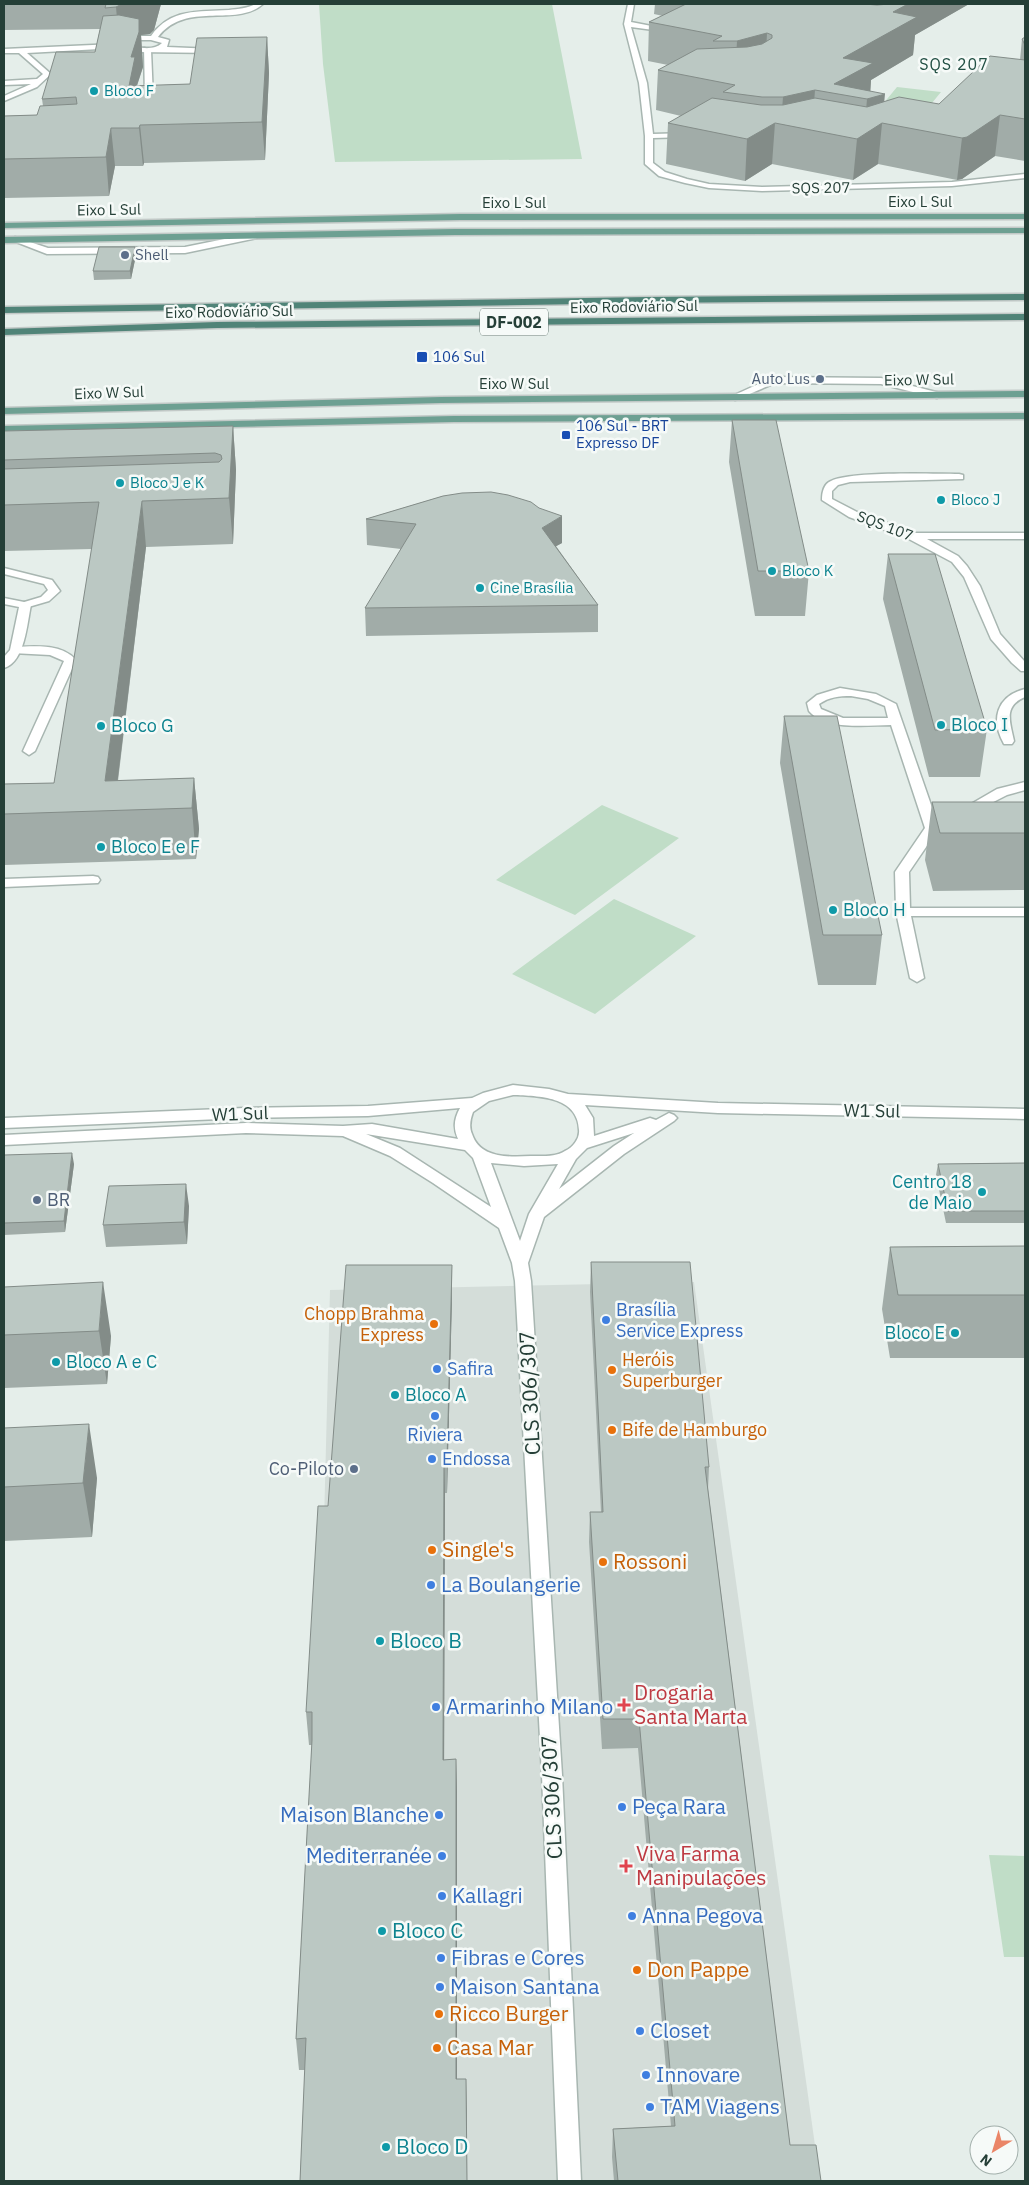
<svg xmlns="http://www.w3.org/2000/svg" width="1029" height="2185" font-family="'IBM Plex Sans',sans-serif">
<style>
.built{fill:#d4ddd9}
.green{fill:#c0ddc7}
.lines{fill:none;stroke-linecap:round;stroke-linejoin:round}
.service-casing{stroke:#a8b6b1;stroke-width:3}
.minor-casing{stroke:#a8b6b1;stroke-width:3}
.tertiary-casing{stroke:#a8b6b1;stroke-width:3}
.primary-casing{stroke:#c2c9c7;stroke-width:3}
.trunk-casing{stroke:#c2c9c7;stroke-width:3}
.service{fill:#fff;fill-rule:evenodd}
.minor{fill:#fff;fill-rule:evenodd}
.tertiary{fill:#fff;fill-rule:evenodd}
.primary{fill:#6da092;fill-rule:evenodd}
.trunk{fill:#508478;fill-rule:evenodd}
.wall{fill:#a1aca8}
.shaded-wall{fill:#838c88}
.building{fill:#bbc8c3;stroke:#838c88}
.culture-dot{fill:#0f9aa8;stroke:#f6faf8;stroke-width:2}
.service-dot{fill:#5c6f8a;stroke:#f6faf8;stroke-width:2}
.transit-dot{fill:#1a4fb4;stroke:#f6faf8;stroke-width:2}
.shop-dot{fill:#3f7fe0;stroke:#f6faf8;stroke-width:2}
.food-dot{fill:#e8710a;stroke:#f6faf8;stroke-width:2}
.health-dot{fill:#e0444e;stroke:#f6faf8;stroke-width:2}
.labels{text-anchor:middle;stroke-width:5;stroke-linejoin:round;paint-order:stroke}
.far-culture-label{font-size:15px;fill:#0d838f;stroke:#f6faf8;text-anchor:start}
.far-street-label{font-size:15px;fill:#253f37;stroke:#f6faf8}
.far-service-label{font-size:15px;fill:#4e5e75;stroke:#f6faf8;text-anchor:start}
.far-transit-label{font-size:15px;fill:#164399;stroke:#f6faf8;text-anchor:start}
.far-neighbourhood-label{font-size:16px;letter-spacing:1px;fill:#225044;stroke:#f6faf8}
.shield{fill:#f6faf8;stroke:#647771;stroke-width:1}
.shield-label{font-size:16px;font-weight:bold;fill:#253f37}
.culture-label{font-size:18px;fill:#0d838f;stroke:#f6faf8;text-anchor:start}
.street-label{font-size:18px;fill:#253f37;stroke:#f6faf8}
.service-label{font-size:18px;fill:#4e5e75;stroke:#f6faf8;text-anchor:start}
.shop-label{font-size:18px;fill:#366cbe;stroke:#f6faf8;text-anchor:start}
.food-label{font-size:18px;fill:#c56008;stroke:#f6faf8;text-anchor:start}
.near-street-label{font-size:21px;fill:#253f37;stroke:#f6faf8}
.near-food-label{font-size:21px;fill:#c56008;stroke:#f6faf8;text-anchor:start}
.near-shop-label{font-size:21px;fill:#366cbe;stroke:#f6faf8;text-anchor:start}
.near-culture-label{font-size:21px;fill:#0d838f;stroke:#f6faf8;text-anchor:start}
.near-health-label{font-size:21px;fill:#be3a42;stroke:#f6faf8;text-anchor:start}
</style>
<rect width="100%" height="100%" fill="#e5eeea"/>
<path class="built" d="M694,1282L820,2181H307L330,1290Z"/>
<path class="green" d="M319,4H552L582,159L335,162L323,64Z
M897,87L941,92L927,109L883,104Z
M602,805L679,838L575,915L496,880Z
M614,899L696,936L595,1014L512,974Z
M989,1855L1025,1856V1957H1004Z"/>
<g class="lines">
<g class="service-casing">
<path id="service" d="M144,48L151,50L153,98L149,100L145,98Z
M254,233L258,236L257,238L185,253L47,254L11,240L15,237L48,248L185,247Z
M774,377L881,378L940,393L942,395L937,398L881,384L775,383L738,399L735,400L730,397Z
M4,568L52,580L60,591L49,601L25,608L21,607L19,605L21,603L41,597L48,590L44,584L4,574Z
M16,647C36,646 62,644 76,660L35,751L29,755L23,751L64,661L50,655L12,653L10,651Z
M840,688L876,694L896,704L939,828L937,831H927L925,828L891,725C868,725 826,731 809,711L807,703L817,695ZM851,696L868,699L885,706L888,718H843L821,709L819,704C829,697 839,696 851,696Z
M1025,689V697C1003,706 1010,722 1014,741L1012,744H1004C990,719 997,696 1025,689Z"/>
</g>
<g class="minor-casing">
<path id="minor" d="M256,4H263C236,28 186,0 158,37L169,40L167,47L214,49L218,51L217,53L136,52L119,46L122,40L140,36H151C171,8 198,12 229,10C238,9 248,8 256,4ZM140,40H151L162,43C154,51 138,48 127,45Z
M628,4H634L631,22L672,30L668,32L631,27L647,83L653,134L688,133L692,135L688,137L653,138V163L665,172L687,179L709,184L762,187L952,182L1025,174V178L952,186L762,191L709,188L685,183L659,176L645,164V136L639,83L624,24Z
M115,44H118V48L27,53L51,74L37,87L4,101V96L31,84L4,85V81L37,79L43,74L19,53H4V49Z
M959,474L963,475V479L850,482L838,485L832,491V499L857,512L914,533H1025V539H927L958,556L967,566L980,586L1000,634L1025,662V671H1021L1012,663L991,639L964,577L952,562L907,538L849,517L822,500C822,492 824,484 831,481C851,471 933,474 959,474Z
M4,598L29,603L31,605C27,623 25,662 4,668V657L10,650L19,607L4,604Z
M1025,782V790L1007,795L970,814H960L959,811L997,789Z
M944,818L950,822L937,831L909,872L910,908H1025V916H911L924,978L917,982L910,978L896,912L895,872L927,825Z
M93,876L98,877L100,880L98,883L4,887V879Z"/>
</g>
<g class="tertiary-casing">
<path id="tertiary" d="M513,1085L549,1089L568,1094L718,1103L1025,1109V1119L718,1113L585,1105L593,1118L594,1136L650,1118L656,1120L669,1113L674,1115L677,1118L674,1121L624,1154L544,1217L528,1263L531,1281L562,1775L581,2181H558L542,1775L515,1281L512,1263L499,1228L433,1183L390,1156L343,1136L246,1133L4,1145V1135L246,1123L343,1126L372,1124L458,1139C453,1128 454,1119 460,1108L368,1116L245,1118L4,1128V1118L245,1108L368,1106L472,1098L483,1093ZM513,1095C538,1096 578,1096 579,1130C580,1138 573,1148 565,1151C556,1157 542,1156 531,1156C510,1157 480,1159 472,1134C469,1127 470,1120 473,1112L489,1101ZM634,1133L614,1146L559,1189L576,1159L587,1148ZM366,1134L465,1150L473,1158L491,1207L400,1148ZM491,1163L524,1166L558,1164L529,1214L520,1241Z"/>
</g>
<g class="primary-casing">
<path id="primary" d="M460,214H1025V219L460,220L4,228V223Z
M1025,228V233L455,235L4,243V237L455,229Z
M1025,391V397L441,403L4,414V408L441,397Z
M1025,413V419L454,422L4,432V426L454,416Z"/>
</g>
<g class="trunk-casing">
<path id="trunk" d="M1025,294V300L647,303L4,313V307L647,297Z
M1025,314V320L217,328L4,335V329L217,322Z"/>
</g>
<use href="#service" class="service"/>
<use href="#minor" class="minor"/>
<use href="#tertiary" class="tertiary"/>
<use href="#primary" class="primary"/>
<use href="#trunk" class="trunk"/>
</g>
<path class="wall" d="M4,4H161L154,30L150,34L141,35L143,67L137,86L190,84L267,37L269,73L265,160L144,163L143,166H115L109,196L4,198V116L37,115L43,106L42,99L95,52L100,29L4,30Z
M655,4H969L915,35L913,55L871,80L870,91L884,102L939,104L1020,60L1022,39L1025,37V161L995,156L962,179L957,180L878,164L853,180L772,164L745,181L666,164L668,123L681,116L656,110L658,70L668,65L648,61L649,22L663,16L654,14Z
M136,255L131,279L94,280L93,271Z
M732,420L809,571L805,616H755L729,462Z
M233,426L236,470L233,544L146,547L118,781L194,778L199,829L196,859L4,865V784L54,783L92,549L4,551V431Z
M443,496L562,543L556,546L598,605V632L366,636L365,608L401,549L367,545L366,519Z
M888,554L987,729L980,777H929L883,599Z
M784,716L882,935L876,985H818L780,763Z
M932,802H1025V890L933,891L925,860Z
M4,1155L74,1164L65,1232L4,1235Z
M1025,1163V1223H946L936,1175L938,1164Z
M189,1206L187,1244L106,1247L103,1225Z
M1025,1246V1358H890L882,1309L890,1247Z
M591,1262L709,1467L708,1489L790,2145L821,2181H614L612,2157L613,2129L671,2126L638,1748L602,1749L589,1542L590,1512H601L590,1292Z
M452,1265V1297L447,1493H445L444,1760L456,1759L457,1792V2079L467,2110V2181H300L305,2070H299L296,2039L312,1745H309L306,1712Z
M4,1287L111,1336L107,1384L4,1388Z
M4,1428L97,1478L92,1537L4,1541Z"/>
<path class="shaded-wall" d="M122,4H161L154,30L150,34L141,35L143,67L137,85L138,93L132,123L119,42L116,7Z
M908,4H969L915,35L913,55L871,80L870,98L885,94L878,164L853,180L857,139L864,134L867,99L834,84L843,58L893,12Z
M767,33L765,72L735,80L737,41Z
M267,37L269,73L265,160L262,122Z
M815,90L812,130L781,124L783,97Z
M1000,115L995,156L962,179L957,180L962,138Z
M775,123L772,164L745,181L747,139Z
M140,125L144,163L143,166L139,128Z
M111,128L115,166L109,196L106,157Z
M135,247L136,255L131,279L130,271Z
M233,426L236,470L233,544L229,498Z
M142,501L146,547L114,810L105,781Z
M562,516V543L542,554V528Z
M194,778L199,829L196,859L192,808Z
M72,1153L74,1164L65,1232L64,1221Z
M186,1184L189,1206L187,1244L184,1222Z
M452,1265V1297L447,1493V1461Z
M103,1282L111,1336L107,1384L99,1331Z
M89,1424L97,1478L92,1537L83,1483Z
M444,1461L445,1493L444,1792L443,1760Z
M456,1759L457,1792V2110L456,2079Z
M466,2079L467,2110V2181Z"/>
<path class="building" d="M106,4H122L116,7L105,8Z
M686,4H864L877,5L890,4H908L893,12L917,17L843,58L873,63L834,84L885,94L867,99L815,90L783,97H762L723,92L735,85L658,70L697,49L747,47L762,44L772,38V35L767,33L737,41H713L722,36L649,22Z
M119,15L139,19V32L131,57H135L129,86L190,84L197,38L267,37L262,122L140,125L139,128H111L106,157L4,159V116L37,115L40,106L77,104L76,97L42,99L56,52H95L103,16Z
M1025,37V45L1022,39Z
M990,56L1025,60V119L1000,115L967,137L962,138L882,123L857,139L775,123L747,139L668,123L712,98L761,105H783L815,98L867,107L899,97L939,104Z
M99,247H135L130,271H93Z
M732,420H776L809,571H758Z
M233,426L229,498L142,501L105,781L194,778L192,808L4,814V784L54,783L99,502L4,505V469L219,462L222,459L221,455L215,453L4,460V431Z
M491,492L508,495L531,502L539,508L562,516L542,528L598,605L365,608L416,524L366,519L443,496L462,493Z
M888,554H935L987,729L935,730Z
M784,716H837L882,935H823Z
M932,802H1025V833H940Z
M72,1153L64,1221L4,1223V1155Z
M1025,1163V1211H948L938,1164Z
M186,1184L184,1222L103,1225L109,1186Z
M1025,1246V1295H898L890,1247Z
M591,1262H690L709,1467H705L790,2145H816L821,2181H618L613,2129L675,2126L639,1719H603L590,1512H603Z
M346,1265H452L447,1461H444L443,1760L456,1759V2079H466L467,2181H300L306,2038L296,2039L312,1740V1712H306L318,1506H328Z
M103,1282L99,1331L4,1335V1287Z
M89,1424L83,1483L4,1487V1428Z"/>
<g class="culture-dot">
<circle cx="94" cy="91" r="5"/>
<circle cx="120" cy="483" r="5"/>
<circle cx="941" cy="500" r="5"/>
<circle cx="772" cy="571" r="5"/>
<circle cx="480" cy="588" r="5"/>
<circle cx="941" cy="725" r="5"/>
<circle cx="101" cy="726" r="5"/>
<circle cx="101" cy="847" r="5"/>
<circle cx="833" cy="910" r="5"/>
<circle cx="982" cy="1192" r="5"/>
<circle cx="955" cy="1333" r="5"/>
<circle cx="56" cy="1362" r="5"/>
<circle cx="395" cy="1395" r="5"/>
<circle cx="380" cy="1641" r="5"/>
<circle cx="382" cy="1931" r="5"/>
<circle cx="386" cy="2147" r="5"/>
</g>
<g class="service-dot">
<circle cx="125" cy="255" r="5"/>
<circle cx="820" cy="379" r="5"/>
<circle cx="37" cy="1200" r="5"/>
<circle cx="354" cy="1469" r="5"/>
</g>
<g class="transit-dot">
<rect x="416" y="351" width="12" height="12" rx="2.5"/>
<rect x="561" y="430" width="10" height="10" rx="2.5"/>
</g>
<g class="shop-dot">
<circle cx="606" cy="1320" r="5"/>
<circle cx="437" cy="1369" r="5"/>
<circle cx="435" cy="1416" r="5"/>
<circle cx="432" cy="1459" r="5"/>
<circle cx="431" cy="1585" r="5"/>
<circle cx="436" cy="1707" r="5"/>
<circle cx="622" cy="1807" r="5"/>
<circle cx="439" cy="1815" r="5"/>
<circle cx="442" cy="1856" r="5"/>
<circle cx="442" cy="1896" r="5"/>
<circle cx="632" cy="1916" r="5"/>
<circle cx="441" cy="1958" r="5"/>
<circle cx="440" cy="1987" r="5"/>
<circle cx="640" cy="2031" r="5"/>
<circle cx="646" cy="2075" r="5"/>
<circle cx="650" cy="2107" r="5"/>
</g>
<g class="food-dot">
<circle cx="434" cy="1324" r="5"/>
<circle cx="612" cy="1370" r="5"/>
<circle cx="612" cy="1430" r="5"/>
<circle cx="432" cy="1550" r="5"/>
<circle cx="603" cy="1562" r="5"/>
<circle cx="637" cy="1970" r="5"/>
<circle cx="439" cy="2014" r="5"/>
<circle cx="437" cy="2048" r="5"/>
</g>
<g class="health-dot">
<path d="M621.5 1697.5h5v5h5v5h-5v5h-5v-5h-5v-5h5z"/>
<path d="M623.5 1858.5h5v5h5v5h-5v5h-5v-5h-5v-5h5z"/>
</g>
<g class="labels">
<g class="far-culture-label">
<text x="104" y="96">Bloco F</text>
<text x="130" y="488">Bloco J e K</text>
<text x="951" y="505">Bloco J</text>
<text x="782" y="576">Bloco K</text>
<text x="490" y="593">Cine Brasília</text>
</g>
<g class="far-street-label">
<text transform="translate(821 188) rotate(-1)" y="5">SQS 207</text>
<text x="920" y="207">Eixo L Sul</text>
<text x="514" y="208">Eixo L Sul</text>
<text transform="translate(109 210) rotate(-1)" y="5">Eixo L Sul</text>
<text transform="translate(634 307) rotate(-1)" y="5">Eixo Rodoviário Sul</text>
<text transform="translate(229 312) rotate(-1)" y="5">Eixo Rodoviário Sul</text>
<text transform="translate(919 380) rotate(-1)" y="5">Eixo W Sul</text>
<text x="514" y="389">Eixo W Sul</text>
<text transform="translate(109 393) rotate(-2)" y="5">Eixo W Sul</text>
<text transform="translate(885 526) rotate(21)" y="5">SQS 107</text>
</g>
<g class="far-service-label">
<text x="135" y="260">Shell</text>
<text x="810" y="384" text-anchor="end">Auto Lus</text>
</g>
<g class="far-transit-label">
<text x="433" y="362">106 Sul</text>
<text x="576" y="431">106 Sul - BRT<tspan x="576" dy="17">Expresso DF</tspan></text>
</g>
<g class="far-neighbourhood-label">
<text x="954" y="70">SQS 207</text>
</g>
<rect class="shield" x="480" y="308.5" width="68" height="27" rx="4"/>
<g class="shield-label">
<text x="514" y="328">DF-002</text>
</g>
<g class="culture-label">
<text x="951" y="731">Bloco I</text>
<text x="111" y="732">Bloco G</text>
<text x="111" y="853">Bloco E e F</text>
<text x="843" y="916">Bloco H</text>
<text x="972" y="1188" text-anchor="end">Centro 18<tspan x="972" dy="21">de Maio</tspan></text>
<text x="945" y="1339" text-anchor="end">Bloco E</text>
<text x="66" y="1368">Bloco A e C</text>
<text x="405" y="1401">Bloco A</text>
</g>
<g class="street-label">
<text transform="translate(872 1111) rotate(1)" y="6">W1 Sul</text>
<text transform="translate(240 1114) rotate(-2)" y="6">W1 Sul</text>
</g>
<g class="service-label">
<text x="47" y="1206">BR</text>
<text x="344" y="1475" text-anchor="end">Co-Piloto</text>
</g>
<g class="shop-label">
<text x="616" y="1316">Brasília<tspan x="616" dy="21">Service Express</tspan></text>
<text x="447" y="1375">Safira</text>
<text x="435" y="1441" text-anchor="middle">Riviera</text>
<text x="442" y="1465">Endossa</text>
</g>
<g class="food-label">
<text x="424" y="1320" text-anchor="end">Chopp Brahma<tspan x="424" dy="21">Express</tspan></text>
<text x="622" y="1366">Heróis<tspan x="622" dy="21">Superburger</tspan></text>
<text x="622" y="1436">Bife de Hamburgo</text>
</g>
<g class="near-street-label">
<text transform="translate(530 1393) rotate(-93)" y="7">CLS 306/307</text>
<text transform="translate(552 1797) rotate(-93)" y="7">CLS 306/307</text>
</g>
<g class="near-food-label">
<text x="442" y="1557">Single's</text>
<text x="613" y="1569">Rossoni</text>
<text x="647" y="1977">Don Pappe</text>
<text x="449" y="2021">Ricco Burger</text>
<text x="447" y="2055">Casa Mar</text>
</g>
<g class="near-shop-label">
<text x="441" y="1592">La Boulangerie</text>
<text x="446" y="1714">Armarinho Milano</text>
<text x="632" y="1814">Peça Rara</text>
<text x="429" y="1822" text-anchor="end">Maison Blanche</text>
<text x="432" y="1863" text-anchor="end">Mediterranée</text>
<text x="452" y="1903">Kallagri</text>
<text x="642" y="1923">Anna Pegova</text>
<text x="451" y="1965">Fibras e Cores</text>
<text x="450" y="1994">Maison Santana</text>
<text x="650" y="2038">Closet</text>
<text x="656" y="2082">Innovare</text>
<text x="660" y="2114">TAM Viagens</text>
</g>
<g class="near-culture-label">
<text x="390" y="1648">Bloco B</text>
<text x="392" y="1938">Bloco C</text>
<text x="396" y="2154">Bloco D</text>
</g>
<g class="near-health-label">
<text x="634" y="1700">Drogaria<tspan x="634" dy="24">Santa Marta</tspan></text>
<text x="636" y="1861">Viva Farma<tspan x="636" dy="24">Manipulações</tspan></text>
</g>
</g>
<rect width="1029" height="2185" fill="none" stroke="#253f37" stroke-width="10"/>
<g transform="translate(994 2150) rotate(218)"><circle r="24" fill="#f6faf8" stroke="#a2afab"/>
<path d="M0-4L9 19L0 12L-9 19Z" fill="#ea8567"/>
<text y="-8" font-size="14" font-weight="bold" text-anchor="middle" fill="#253f37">N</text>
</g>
</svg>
